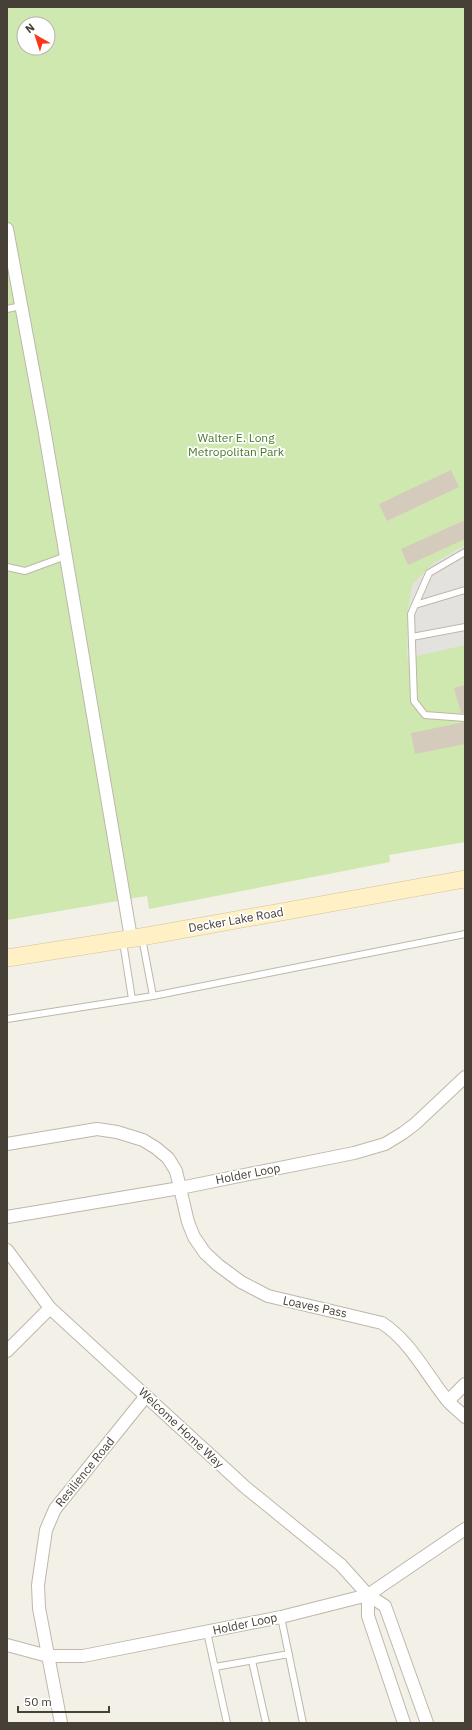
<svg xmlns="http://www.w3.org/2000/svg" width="472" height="1730" font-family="'IBM Plex Sans',sans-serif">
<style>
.green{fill:#cfe8af;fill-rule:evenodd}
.parking{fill:#e4e2df}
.building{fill:#d5cbbc}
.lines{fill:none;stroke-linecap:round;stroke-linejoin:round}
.lane-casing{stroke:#bfb7a9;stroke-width:8}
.street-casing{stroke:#bfb7a9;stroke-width:14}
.secondary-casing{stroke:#d4c396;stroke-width:18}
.lane{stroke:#fff;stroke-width:6}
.street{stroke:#fff;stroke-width:12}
.secondary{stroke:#fff0c5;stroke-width:17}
.labels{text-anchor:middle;stroke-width:3.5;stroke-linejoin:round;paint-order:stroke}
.park-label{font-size:12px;fill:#477928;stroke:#fff}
.street-label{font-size:12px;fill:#464036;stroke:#fff}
</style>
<rect width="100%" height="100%" fill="#f3f0e7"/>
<path class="green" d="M7,7H465V842L389,855L390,862L149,909L147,896L7,920ZM24,24H48V48H24Z"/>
<path class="parking" d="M465,545V645L407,658L408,610L412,585L432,564Z"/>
<path class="building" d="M451,470L459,487L387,521L379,504Z
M465,520V539L408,565L401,549Z
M465,685V713H461L454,688Z
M465,722V744L415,754L411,733Z"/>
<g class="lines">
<g class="lane-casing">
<path id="lane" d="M7,309L21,306
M465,552L429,573L411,614L414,701L425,715L465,718
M7,567L25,571L66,556
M415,605L465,590
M412,637L465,627
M142,938L153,996
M123,942L132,999
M7,1019L153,996L465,934
M281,1617L303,1723
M207,1632L227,1723
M252,1661L266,1723
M215,1667L289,1654"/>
</g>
<g class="street-casing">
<path id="street" d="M7,229L44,428L131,938
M7,1144L97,1129L117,1132L143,1140L156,1148L168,1158L176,1171L188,1222L194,1237L205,1253L218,1265L241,1282L268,1296L382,1323C411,1342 426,1374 447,1400C452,1406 459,1411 465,1417
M7,1217L180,1188L354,1153L385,1144L403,1133L415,1124L465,1077
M7,1250L50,1308L245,1487L341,1565L368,1595L385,1606L427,1723
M7,1351L50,1308
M448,1401L465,1384
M368,1595V1616L404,1723
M7,1645L48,1656H83L281,1617L368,1595L465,1529
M61,1723L39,1608L38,1585L46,1530L55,1509L146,1396"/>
</g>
<g class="secondary-casing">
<path id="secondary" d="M7,958L141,937L465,879"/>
</g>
<use href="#lane" class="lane"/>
<use href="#street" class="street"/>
<use href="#secondary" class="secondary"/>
</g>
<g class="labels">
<g class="park-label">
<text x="236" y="442">Walter E. Long<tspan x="236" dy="14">Metropolitan Park</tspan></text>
</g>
<g class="street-label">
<text transform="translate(236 920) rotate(-10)" y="4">Decker Lake Road</text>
<text transform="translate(248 1174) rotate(-11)" y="4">Holder Loop</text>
<text transform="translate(315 1307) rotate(12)" y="4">Loaves Pass</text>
<text transform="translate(181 1428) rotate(43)" y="4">Welcome Home Way</text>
<text transform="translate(85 1472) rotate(-51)" y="4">Resilience Road</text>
<text transform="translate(245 1624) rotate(-12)" y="4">Holder Loop</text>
</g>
</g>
<rect width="472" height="1730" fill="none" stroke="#464036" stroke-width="16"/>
<g transform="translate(36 36) rotate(321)"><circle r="19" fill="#ffffff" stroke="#b5b3af"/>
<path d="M0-3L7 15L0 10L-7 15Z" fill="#fb3716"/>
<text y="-6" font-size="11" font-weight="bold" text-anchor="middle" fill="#464036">N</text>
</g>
<path d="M18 1706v6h91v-6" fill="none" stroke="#464036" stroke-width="2"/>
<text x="24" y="1706" font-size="12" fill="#464036" stroke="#ffffff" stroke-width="3" paint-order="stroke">50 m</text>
</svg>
